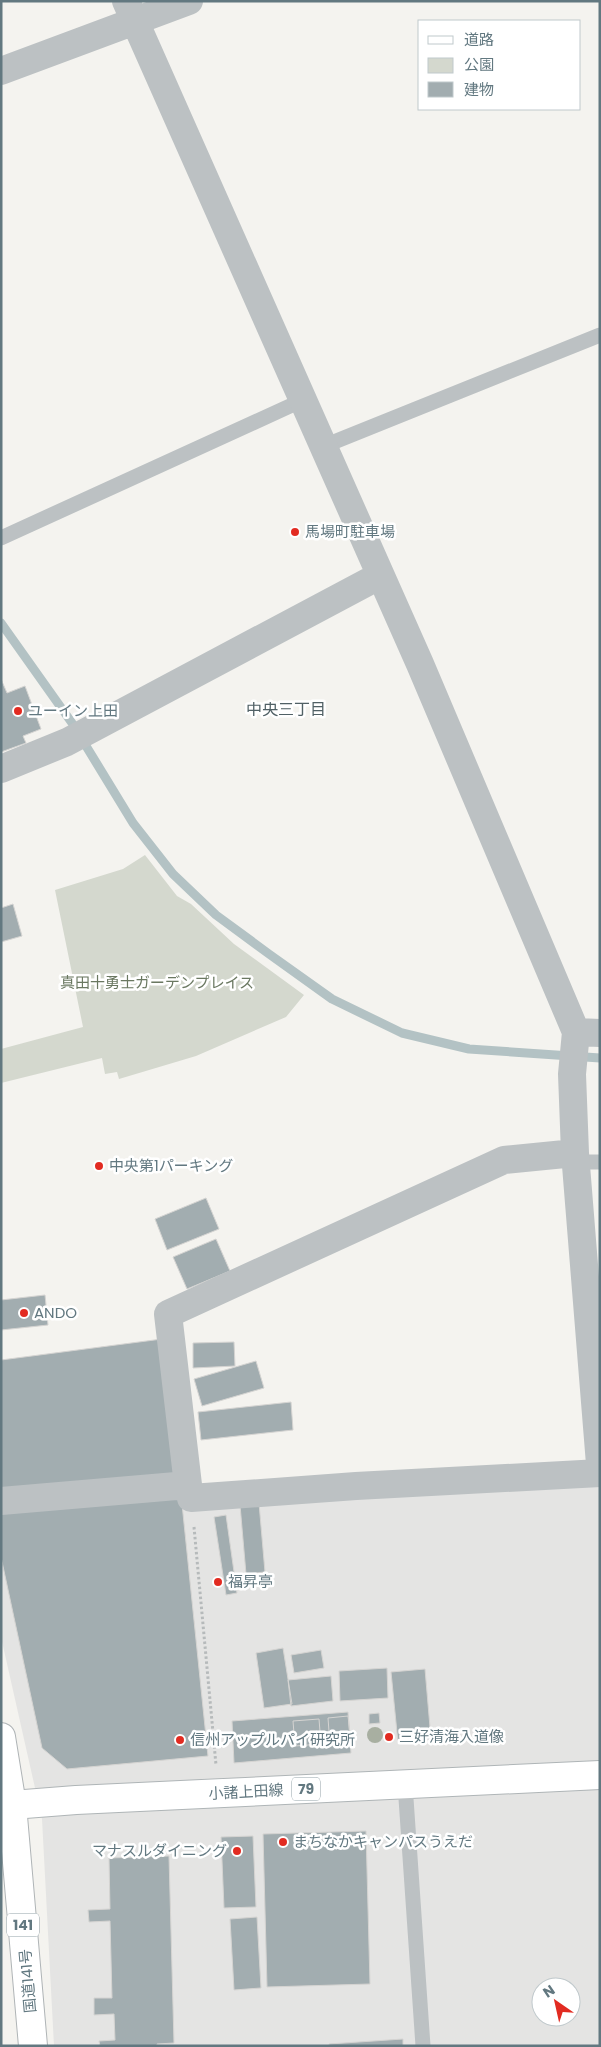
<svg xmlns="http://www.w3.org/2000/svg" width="601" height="2047" font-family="Poppins,'Noto Sans JP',sans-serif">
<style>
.built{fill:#e4e4e3;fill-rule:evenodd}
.green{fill:#d4d8ce}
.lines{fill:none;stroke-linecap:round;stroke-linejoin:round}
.stream{stroke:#b3c2c4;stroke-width:9}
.building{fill:#a2adb0;stroke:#d5d4d2}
.primary-casing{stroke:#afb5b7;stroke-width:30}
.highway-casing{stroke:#afb4b6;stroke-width:30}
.path{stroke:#b6babb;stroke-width:3;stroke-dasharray:2.5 2.5;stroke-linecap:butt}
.lane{stroke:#bcc1c3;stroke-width:15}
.street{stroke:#bcc1c3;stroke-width:28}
.primary{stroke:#fff;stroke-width:28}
.highway{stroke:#fff;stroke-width:28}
.tree{fill:#a8afa1}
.poi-dot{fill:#e22b21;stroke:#fff;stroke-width:2}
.labels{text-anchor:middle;stroke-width:5;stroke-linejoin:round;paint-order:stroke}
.shield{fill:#fff;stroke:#91a0a6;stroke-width:1}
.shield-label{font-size:14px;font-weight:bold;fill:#627880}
.poi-label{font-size:15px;fill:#627880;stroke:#fff;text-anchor:start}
.park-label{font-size:15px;fill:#6a7861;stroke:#fff}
.street-label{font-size:15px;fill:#627880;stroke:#fff}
.neighbourhood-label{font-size:16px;fill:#506065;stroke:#fff}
</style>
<rect width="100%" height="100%" fill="#f4f3ef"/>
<path class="built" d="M600,1482V2046H54L42,1819L1,1637V1519ZM541,1987H571V2017H541Z"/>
<path class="green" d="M145,855L177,896L191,904L234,944L304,995L286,1017L196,1056L119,1079L117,1072L105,1074L102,1058L1,1083V1049L83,1027L55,890L123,869Z"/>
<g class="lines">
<path class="stream" d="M1,623L72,723L133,823L173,874L216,915L269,954L332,999L402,1033L469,1049L600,1058"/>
</g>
<path class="building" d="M1,679L7,693L25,686L41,729L23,736L26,743L1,752Z
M13,904L22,936L1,942V908Z
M206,1198L219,1229L167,1250L155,1219Z
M216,1239L230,1271L187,1289L173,1257Z
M45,1295L48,1325L1,1330V1300Z
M162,1339L179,1474L1,1490V1360Z
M234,1342L235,1366L193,1368V1343Z
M256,1361L264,1388L202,1406L194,1379Z
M291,1402L293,1430L201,1440L198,1412Z
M181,1494L208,1756L67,1769L42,1748L1,1557V1509Z
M259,1503L265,1572L246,1574L240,1505Z
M226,1515L237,1593L226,1595L214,1517Z
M283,1648L292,1704L264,1708L256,1653Z
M321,1650L324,1668L294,1673L291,1655Z
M387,1668L388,1698L340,1701L339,1671Z
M425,1669L431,1739L398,1743L391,1672Z
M331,1676L333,1701L291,1706L288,1680Z
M348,1712L351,1753L234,1763L232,1721Z
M379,1713L380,1723L369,1724V1714Z
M348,1716L351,1743L330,1745L328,1718Z
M319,1719L321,1744L295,1746L293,1721Z
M366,1831L370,1984L267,1987L263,1834Z
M253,1836L256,1907L224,1908L221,1837Z
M169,1856L174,2043L157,2044V2046H100L99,2041L115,2040L114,2014L94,2015V1998H112L110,1921L89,1922L88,1910L110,1909L109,1858Z
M257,1917L261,1988L234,1990L230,1919Z
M403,2039V2046H329V2044Z"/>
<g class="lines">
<g class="primary-casing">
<path id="primary" d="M12,1805L76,1800L600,1775"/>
</g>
<g class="highway-casing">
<path id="highway" d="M1,1737L12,1805L33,2046"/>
</g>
<path class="path" d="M194,1527L216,1765"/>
<path class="lane" d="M324,446L600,335
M1,538L303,400
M576,1162H600
M405,1784L423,2046"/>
<path class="street" d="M126,1L420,664L576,1032L572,1074L575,1153L600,1464
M1,71L189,1
M1,769L67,742L379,576
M576,1032L600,1033
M575,1153L504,1160L168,1314L188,1485L191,1498L356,1486L600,1473
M1,1501L188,1485"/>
<use href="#primary" class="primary"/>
<use href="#highway" class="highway"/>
</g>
<circle class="tree" cx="375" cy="1735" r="8"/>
<g class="poi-dot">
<circle cx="295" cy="532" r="5"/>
<circle cx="18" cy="711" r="5"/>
<circle cx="99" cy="1166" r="5"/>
<circle cx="24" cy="1313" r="5"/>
<circle cx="218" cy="1582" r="5"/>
<circle cx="389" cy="1737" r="5"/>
<circle cx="180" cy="1740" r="5"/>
<circle cx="283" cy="1842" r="5"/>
<circle cx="237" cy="1851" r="5"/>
</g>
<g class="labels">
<g class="shield">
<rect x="292" y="1777.5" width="28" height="23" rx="4"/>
<rect x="7" y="1913.5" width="32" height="23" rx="4"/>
</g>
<g class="shield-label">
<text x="306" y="1794">79</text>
<text x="23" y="1930">141</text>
</g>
<g class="poi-label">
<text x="305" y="537">馬場町駐車場</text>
<text x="28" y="716">ユーイン上田</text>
<text x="109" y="1171">中央第1パーキング</text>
<text x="34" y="1318">ANDO</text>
<text x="228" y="1587">福昇亭</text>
<text x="399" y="1742">三好清海入道像</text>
<text x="190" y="1745">信州アップルパイ研究所</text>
<text x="293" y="1847">まちなかキャンパスうえだ</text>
<text x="227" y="1856" text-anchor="end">マナスルダイニング</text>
</g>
<g class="park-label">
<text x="157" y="988">真田十勇士ガーデンプレイス</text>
</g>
<g class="street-label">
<text transform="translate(246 1792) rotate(-3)" y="5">小諸上田線</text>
<text transform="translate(28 1981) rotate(-95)" y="5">国道141号</text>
</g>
<g class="neighbourhood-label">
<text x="286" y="715">中央三丁目</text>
</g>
</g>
<rect width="601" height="2047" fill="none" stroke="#627880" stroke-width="5"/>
<rect x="418" y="20" width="162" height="90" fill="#ffffff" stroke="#c0c9cc"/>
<rect x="428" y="36" width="25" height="8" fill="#ffffff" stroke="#c0c9cc"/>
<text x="464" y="45" font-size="15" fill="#627880">道路</text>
<rect x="428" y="58" width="25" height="15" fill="#d4d8ce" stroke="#c0c9cc"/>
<text x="464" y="70" font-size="15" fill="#627880">公園</text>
<rect x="428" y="82" width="25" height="15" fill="#a2adb0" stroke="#c0c9cc"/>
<text x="464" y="95" font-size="15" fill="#627880">建物</text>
<g transform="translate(556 2002) rotate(326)"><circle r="24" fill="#ffffff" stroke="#c0c9cc"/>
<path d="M0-4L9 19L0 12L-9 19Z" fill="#e22b21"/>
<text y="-8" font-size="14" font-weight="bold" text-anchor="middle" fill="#627880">N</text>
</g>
</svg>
